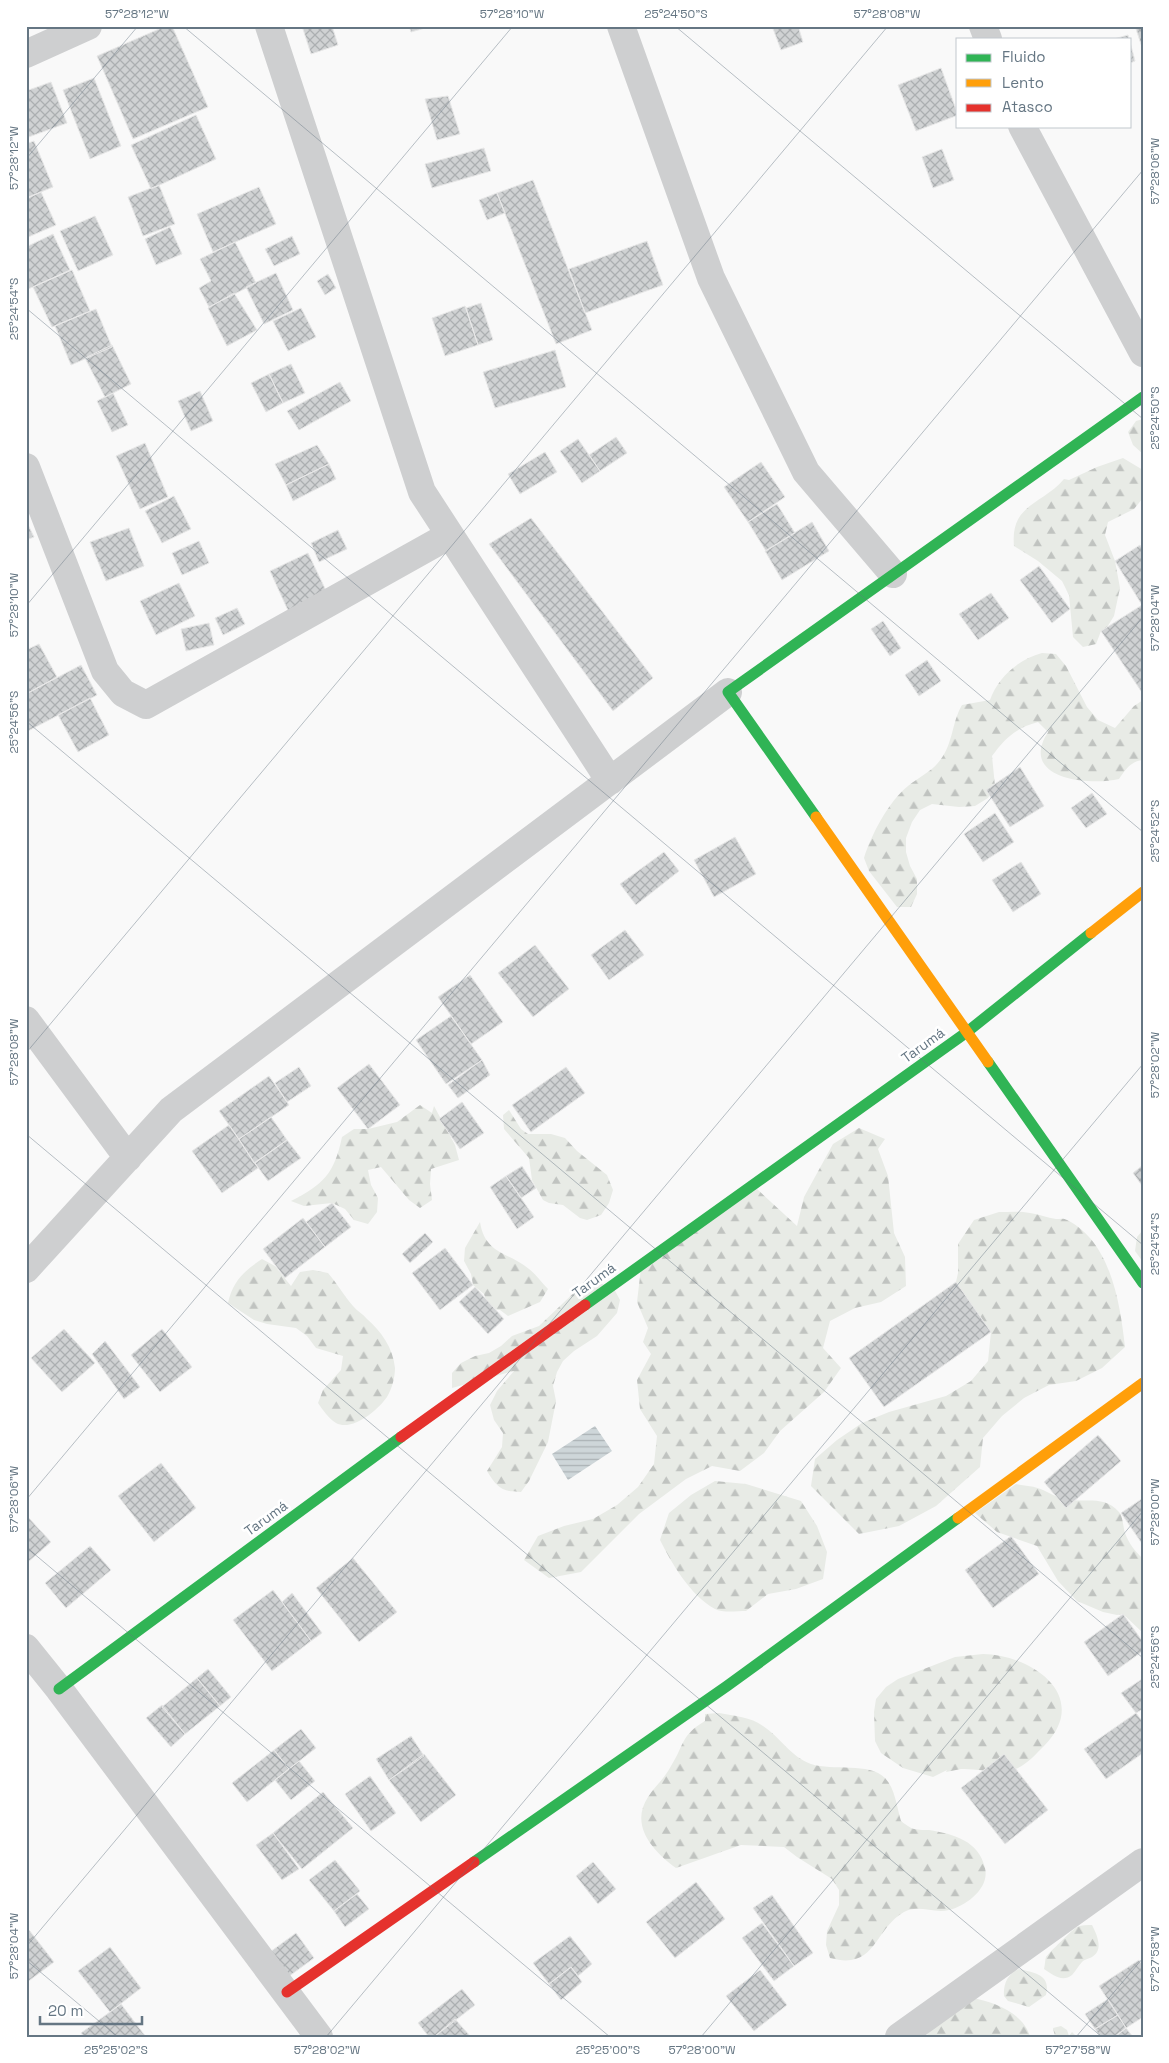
<svg xmlns="http://www.w3.org/2000/svg" width="1169" height="2063" font-family="'Space Grotesk',sans-serif">
<style>
.forest{fill:url(#forest-firs)}
.water{fill:url(#water-rules)}
.building{fill:url(#building-cross-hatch);stroke:#e8e8e8}
.lines{fill:none;stroke-linecap:round;stroke-linejoin:round}
.street{stroke:#cecfd0;stroke-width:28}
.fast{stroke:#30b455;stroke-width:11}
.slow{stroke:#ff9f0a;stroke-width:11}
.jam{stroke:#e5322d;stroke-width:11}
.ticks{fill:none;stroke:#657683;stroke-width:1;stroke-opacity:0.45}
.labels{text-anchor:middle;stroke-width:5;stroke-linejoin:round;paint-order:stroke}
.street-label{font-size:14px;fill:#657683;stroke:#fff}
.neatline{fill:none;stroke:#657683;stroke-width:2}
.ticks-label{font-size:12px;text-anchor:middle;fill:#657683}
</style>
<defs>
<pattern id="forest-firs" width="22" height="20" patternUnits="userSpaceOnUse" patternTransform="scale(1.25)"><rect width="22" height="20" fill="#e8ebe6"/><path d="M5 1l3.5 6h-7zM16 11l3.5 6h-7z" fill="#c0c3c0"/></pattern>
<pattern id="water-rules" width="6" height="5" patternUnits="userSpaceOnUse" patternTransform="scale(1.25)"><rect width="6" height="5" fill="#ced6d9"/><path d="M0 2.5h6" fill="none" stroke="#abb2b5"/></pattern>
<pattern id="building-cross-hatch" width="8" height="8" patternUnits="userSpaceOnUse" patternTransform="scale(1.25)"><rect width="8" height="8" fill="#d0d2d3"/><path d="M0 0l8 8M0 8l8-8" fill="none" stroke="#acafb1"/></pattern>
</defs>
<rect width="100%" height="100%" fill="#f9f9f9"/>
<path class="forest" d="M1143,419V454L1133,445L1128,432L1136,421Z
M1123,458L1143,470V498L1134,509L1108,522L1105,535L1115,561L1120,588L1114,616L1106,629L1101,631L1096,644L1083,647L1073,637L1069,595L1062,581L1038,561L1014,546C1010,504 1042,505 1064,479L1069,480L1097,467Z
M1042,653L1056,654L1066,666L1087,707L1098,720L1115,728L1134,706L1143,700V760C1131,761 1125,770 1119,779C1088,786 1018,779 1048,732L1038,722C1016,728 1005,738 992,756L995,786L988,798L975,806L959,807L932,804L920,810L912,822L906,838V852L910,866L917,879V894L911,907H897L869,871L864,858C871,835 889,801 908,786C920,776 932,772 941,759C953,743 952,722 962,705L990,700C998,677 1019,659 1042,653Z
M420,1105L432,1113L434,1106L455,1145L459,1160L431,1169L430,1184L432,1200L420,1208L409,1200L381,1167L368,1170L371,1185L378,1198L377,1212L368,1224L354,1220L345,1209L332,1203L304,1206L291,1201C324,1184 334,1174 342,1137L354,1129H368L397,1122Z
M509,1110L521,1129L528,1134H551L565,1138L577,1151L607,1175L613,1190L609,1203L601,1215L587,1220L580,1218L563,1205L549,1203L543,1200L532,1180L529,1158L504,1129L503,1115Z
M859,1128L885,1139L878,1149L888,1176L894,1233L905,1257L906,1286L881,1302L855,1308L830,1321L823,1348L841,1368L824,1392L780,1431L764,1453L740,1471L712,1466L686,1479L639,1514L581,1572L549,1578L524,1560L538,1536L564,1526L593,1519L617,1505L638,1487L654,1464L657,1436L640,1409L637,1380L651,1354L643,1342L648,1328L637,1302L641,1268L757,1189L797,1226L804,1197L833,1144Z
M999,1212C1009,1212 1020,1211 1030,1213C1039,1214 1047,1218 1056,1219C1060,1219 1064,1218 1067,1220C1111,1242 1120,1303 1125,1347L1102,1368L1076,1381L1049,1385L1024,1398L1002,1416L983,1438L980,1467L936,1506L899,1526L859,1534L811,1486L815,1459L837,1440L862,1423L889,1412L946,1396L971,1381L988,1361L991,1332L956,1282L958,1273V1244L974,1220Z
M480,1222C485,1254 508,1252 529,1269C536,1274 541,1282 548,1289L540,1302L508,1316L500,1310L489,1309L484,1294L473,1285L471,1274L464,1261L465,1248Z
M1143,1230V1262L1135,1251L1137,1237Z
M262,1259L275,1266L291,1286L300,1272L313,1270L328,1273C337,1283 344,1296 353,1306C357,1311 363,1314 367,1319C381,1331 393,1348 395,1368C395,1377 392,1389 387,1397C378,1410 352,1432 336,1423C328,1418 323,1410 318,1403L323,1390L341,1370L343,1356L316,1348L307,1336L296,1328L267,1324L254,1320L228,1303C233,1281 244,1271 262,1259Z
M595,1282L613,1287L620,1300L617,1313L597,1336L574,1351L563,1361L557,1372L553,1386L556,1401L548,1442L529,1481L521,1492C501,1492 497,1487 487,1471L502,1447L503,1433L494,1420L490,1405L497,1391L514,1371L452,1388V1373L461,1363L475,1356L489,1353L501,1346L512,1336L539,1326L581,1286Z
M715,1481L746,1484L801,1501L817,1526L827,1552L823,1579L796,1589L768,1594L746,1611C737,1611 722,1613 715,1609C690,1595 672,1564 660,1540L669,1513L691,1495Z
M1016,1484C1025,1486 1035,1486 1043,1490C1050,1493 1056,1497 1064,1499C1084,1504 1103,1494 1119,1512C1123,1516 1123,1527 1125,1533C1129,1544 1135,1551 1143,1559V1633L1123,1614L1117,1615L1103,1612L1077,1601L1058,1581L1037,1546L997,1532L975,1513Z
M983,1654C1033,1655 1092,1697 1044,1746C1036,1754 1028,1763 1018,1768C1000,1776 980,1768 961,1769C956,1770 951,1771 946,1772L947,1770L933,1777L903,1768L881,1753L875,1741L874,1712L876,1699L886,1687L898,1679L955,1657Z
M719,1713C734,1716 751,1717 763,1726C780,1737 791,1757 811,1764C833,1771 869,1762 885,1778C895,1788 897,1808 901,1821C905,1824 910,1828 914,1829C919,1830 925,1830 929,1830C954,1834 979,1841 985,1868C990,1888 966,1906 949,1910C934,1914 918,1904 904,1912C874,1929 876,1971 830,1958L826,1945L827,1931L839,1905V1890L832,1879L797,1857L784,1847L741,1845L676,1868C654,1852 629,1826 648,1797C655,1786 665,1778 671,1766C685,1744 680,1736 705,1721V1714Z
M1092,1925C1097,1935 1104,1950 1092,1957C1088,1959 1085,1959 1082,1962C1078,1966 1076,1971 1072,1975C1062,1983 1052,1974 1044,1969C1045,1965 1045,1960 1046,1957C1047,1955 1074,1928 1077,1927C1082,1925 1087,1925 1092,1925Z
M1019,1969C1036,1973 1051,1975 1046,1995L1029,2007L1008,2001L1004,1996C1003,1984 1008,1973 1019,1969Z
M972,1998C993,2001 1025,2014 1030,2037H926L928,2033Z
M1061,2026L1067,2030L1069,2036L1072,2032L1077,2037H1055L1053,2028Z"/>
<path class="water" d="M595,1426L612,1451L568,1480L552,1454Z"/>
<path class="building" d="M166,26H172L208,107L133,139L97,56Z
M302,26H332L338,45L311,54Z
M409,26H432L411,32Z
M772,26H798L803,42L781,50Z
M1135,26H1143V50Z
M1128,35L1129,39H1114Z
M1130,42L1135,61L1130,63Z
M941,68L958,115L916,131L898,85Z
M94,78L121,146L90,159L63,90Z
M51,82L67,123L26,138V91Z
M448,96L460,134L437,140L425,99Z
M196,115L216,159L151,189L131,145Z
M34,141L53,187L26,198V144Z
M484,148L491,171L432,188L425,164Z
M942,149L954,180L933,188L922,157Z
M533,180L592,330L556,344L497,193Z
M159,185L175,224L143,236L128,197Z
M259,187L276,224L213,252L197,214Z
M41,192L56,225L26,238V199Z
M497,193L505,213L487,220L479,200Z
M95,216L113,255L78,271L60,231Z
M170,227L182,254L156,265L145,239Z
M53,234L70,270L26,290V247Z
M292,236L300,254L274,266L265,249Z
M647,241L663,285L585,313L569,269Z
M235,242L256,283L209,307L199,288L211,281L200,259Z
M72,270L90,311L52,327L33,287Z
M276,273L293,310L264,324L246,287Z
M328,274L336,288L325,295L317,281Z
M234,293L257,330L227,346L208,308Z
M481,303L493,340L478,345L466,308Z
M465,306L478,345L445,356L432,318Z
M301,308L316,337L288,351L273,321Z
M96,309L112,347L71,365L55,326Z
M112,345L131,384L105,397L85,358Z
M555,350L566,387L495,408L483,372Z
M291,364L305,393L283,403L269,374Z
M269,374L283,403L266,412L251,383Z
M340,382L351,401L299,430L287,411Z
M200,391L213,421L191,431L178,401Z
M113,393L128,425L112,432L97,401Z
M616,437L627,453L600,471L589,455Z
M578,439L600,471L582,483L560,451Z
M145,443L168,497L140,509L116,456Z
M317,445L329,464L286,485L275,464Z
M545,452L557,472L520,494L508,474Z
M761,462L785,497L748,522L724,487Z
M329,464L336,479L293,501L286,485Z
M174,496L191,529L162,543L145,511Z
M777,504L795,533L766,551L748,522Z
M531,518L653,678L613,711L489,544Z
M26,521L34,537L26,540Z
M812,522L829,551L782,580L765,551Z
M129,528L144,566L106,581L90,542Z
M338,530L347,549L319,562L311,543Z
M199,541L209,563L182,575L172,553Z
M1140,545L1143,550L1142,605L1115,561Z
M308,553L330,599L291,617L270,571Z
M1039,566L1070,609L1052,623L1020,580Z
M179,583L195,616L156,635L140,601Z
M991,593L1009,618L978,640L959,614Z
M1142,605L1143,606V694L1101,631Z
M237,608L245,624L223,635L215,618Z
M883,621L901,648L890,656L871,629Z
M209,623L214,645L186,651L181,629Z
M39,644L57,677L26,694V650Z
M927,660L941,681L919,696L905,675Z
M81,665L97,695L26,732V694Z
M90,698L109,735L78,752L58,715Z
M1020,767L1044,806L1010,827L986,790Z
M1092,793L1107,814L1086,828L1071,808Z
M995,813L1014,842L983,862L964,834Z
M735,837L756,874L714,897L694,860Z
M664,852L679,871L636,905L620,884Z
M1021,862L1041,894L1013,912L992,880Z
M625,930L644,955L609,980L591,955Z
M535,945L569,989L533,1017L498,973Z
M470,975L503,1022L471,1044L438,997Z
M451,1016L482,1060L446,1084L416,1040Z
M482,1060L490,1075L458,1098L448,1085Z
M369,1064L400,1105L368,1129L337,1088Z
M299,1067L311,1086L287,1102L275,1083Z
M566,1067L585,1093L531,1132L512,1105Z
M269,1076L289,1105L239,1139L219,1111Z
M462,1102L484,1133L460,1149L439,1119Z
M271,1117L287,1140L254,1163L239,1139Z
M229,1125L258,1168L222,1193L192,1151Z
M287,1140L301,1158L268,1181L255,1163Z
M1143,1165V1187L1133,1173Z
M522,1166L536,1188L521,1198L506,1176Z
M506,1176L534,1217L517,1229L490,1187Z
M332,1203L351,1227L325,1247L306,1222Z
M303,1218L325,1247L285,1278L263,1249Z
M425,1233L433,1242L410,1263L402,1254Z
M445,1248L473,1285L440,1310L412,1273Z
M956,1282L991,1332L884,1407L849,1358Z
M475,1287L504,1319L488,1334L459,1302Z
M64,1329L95,1363L62,1392L31,1358Z
M162,1329L192,1367L160,1392L131,1355Z
M105,1341L140,1387L124,1399L92,1354Z
M1098,1435L1121,1461L1066,1508L1044,1482Z
M161,1463L196,1508L154,1542L118,1496Z
M1143,1498V1545L1121,1513Z
M27,1516L51,1542L28,1562L26,1560Z
M1011,1536L1039,1574L993,1608L965,1570Z
M90,1546L111,1570L66,1608L45,1583Z
M353,1558L397,1612L359,1642L316,1588Z
M273,1590L311,1641L272,1671L233,1620Z
M292,1593L322,1633L311,1641L282,1602Z
M1123,1614L1143,1642V1651L1108,1676L1084,1642Z
M208,1669L231,1697L220,1706L197,1678Z
M197,1678L220,1706L185,1734L162,1707Z
M1142,1679L1143,1709L1136,1713L1121,1693Z
M162,1705L185,1734L171,1747L146,1718Z
M1136,1713L1143,1722V1753L1106,1779L1084,1749Z
M301,1729L316,1748L289,1769L274,1750Z
M411,1736L424,1756L389,1780L376,1759Z
M274,1750L289,1769L247,1802L232,1783Z
M424,1754L456,1795L421,1822L389,1780Z
M1004,1754L1048,1810L1005,1844L961,1788Z
M299,1761L315,1781L291,1800L275,1780Z
M370,1776L396,1813L371,1831L345,1794Z
M323,1792L353,1828L302,1869L273,1833Z
M273,1833L299,1869L282,1880L256,1845Z
M335,1860L360,1891L334,1911L309,1880Z
M593,1862L616,1889L598,1904L576,1876Z
M696,1882L725,1919L675,1958L646,1922Z
M357,1894L369,1909L345,1927L334,1911Z
M772,1895L813,1953L794,1966L753,1908Z
M762,1923L794,1966L774,1981L742,1938Z
M29,1930L54,1962L26,1983V1932Z
M296,1933L314,1958L288,1977L270,1952Z
M570,1936L592,1964L578,1976L571,1967L549,1984L533,1963Z
M110,1947L141,1988L110,2012L78,1971Z
M1139,1960L1143,1966V2017L1126,2028L1099,1986Z
M571,1967L582,1982L561,2000L549,1984Z
M760,1970L787,2005L754,2031L726,1996Z
M462,1989L475,2005L434,2037H429L418,2023Z
M1108,1999L1118,2015L1095,2029L1085,2014Z
M121,2004L146,2037H84L81,2033Z
M1118,2015L1126,2028L1114,2037H1100L1095,2029Z
M455,2019L471,2037H434Z
M1126,2028L1133,2037H1115Z"/>
<g class="lines">
<path class="street" d="M269,26L422,492L610,781
M621,26L711,278L806,472L893,574
M983,26L988,39
M26,54L88,26
M1022,126L1143,353
M26,467L105,671L123,693L146,705L450,535
M26,1020L128,1158
M26,1269L171,1110L728,692
M26,1648L59,1689L319,2037
M899,2037L1143,1862"/>
<path class="fast" d="M816,817L728,692L1143,397
M988,1062L1143,1283
M585,1305L967,1032L1091,933
M59,1689L401,1437
M474,1862L727,1686L958,1518"/>
<path class="slow" d="M816,817L988,1062
M1091,933L1143,892
M958,1518L1143,1383"/>
<path class="jam" d="M401,1437L585,1305
M287,1992L474,1862"/>
</g>
<path class="ticks" d="M183,26L1143,832M675,26L1143,419M26,159L138,26M26,308L1143,1245M26,606L513,26M26,721L1143,1658M26,1053L888,26M26,1134L1102,2037M26,1500L1143,170M26,1547L610,2037M26,1947L1143,617M26,1960L118,2037M326,2037L1143,1064M701,2037L1143,1511M1076,2037L1143,1958"/>
<g class="labels">
<g class="street-label">
<text transform="translate(923 1045) rotate(-36)" y="5">Tarumá</text>
<text transform="translate(594 1280) rotate(-36)" y="5">Tarumá</text>
<text transform="translate(266 1518) rotate(-36)" y="5">Tarumá</text>
</g>
</g>
<rect width="1169" height="2063" fill="none" stroke="#ffffff" stroke-width="55"/>
<rect x="956" y="38" width="175" height="90" fill="#ffffff" stroke="#c1c8cd"/>
<rect x="966" y="54" width="25" height="8" fill="#30b455" stroke="#c1c8cd"/>
<text x="1002" y="62" font-size="15" fill="#657683">Fluido</text>
<rect x="966" y="79" width="25" height="8" fill="#ff9f0a" stroke="#c1c8cd"/>
<text x="1002" y="88" font-size="15" fill="#657683">Lento</text>
<rect x="966" y="104" width="25" height="8" fill="#e5322d" stroke="#c1c8cd"/>
<text x="1002" y="112" font-size="15" fill="#657683">Atasco</text>
<path d="M40 2016v8h102v-8" fill="none" stroke="#657683" stroke-width="2.5"/>
<text x="48" y="2016" font-size="15" fill="#657683" stroke="#ffffff" stroke-width="4" paint-order="stroke">20 m</text>
<rect x="28" y="28" width="1114" height="2008" class="neatline"/>
<g class="ticks-label">
<text x="137" y="18">57°28'12"W</text>
<text x="512" y="18">57°28'10"W</text>
<text x="676" y="18">25°24'50"S</text>
<text x="887" y="18">57°28'08"W</text>
<text transform="translate(14 158) rotate(-90)" y="4">57°28'12"W</text>
<text transform="translate(1155 171) rotate(-90)" y="4">57°28'06"W</text>
<text transform="translate(14 309) rotate(-90)" y="4">25°24'54"S</text>
<text transform="translate(1155 418) rotate(-90)" y="4">25°24'50"S</text>
<text transform="translate(14 605) rotate(-90)" y="4">57°28'10"W</text>
<text transform="translate(1155 618) rotate(-90)" y="4">57°28'04"W</text>
<text transform="translate(14 722) rotate(-90)" y="4">25°24'56"S</text>
<text transform="translate(1155 831) rotate(-90)" y="4">25°24'52"S</text>
<text transform="translate(14 1052) rotate(-90)" y="4">57°28'08"W</text>
<text transform="translate(1155 1065) rotate(-90)" y="4">57°28'02"W</text>
<text transform="translate(1155 1244) rotate(-90)" y="4">25°24'54"S</text>
<text transform="translate(14 1499) rotate(-90)" y="4">57°28'06"W</text>
<text transform="translate(1155 1512) rotate(-90)" y="4">57°28'00"W</text>
<text transform="translate(1155 1657) rotate(-90)" y="4">25°24'56"S</text>
<text transform="translate(14 1946) rotate(-90)" y="4">57°28'04"W</text>
<text transform="translate(1155 1959) rotate(-90)" y="4">57°27'58"W</text>
<text x="116" y="2054">25°25'02"S</text>
<text x="327" y="2054">57°28'02"W</text>
<text x="608" y="2054">25°25'00"S</text>
<text x="702" y="2054">57°28'00"W</text>
<text x="1078" y="2054">57°27'58"W</text>
</g>
</svg>
